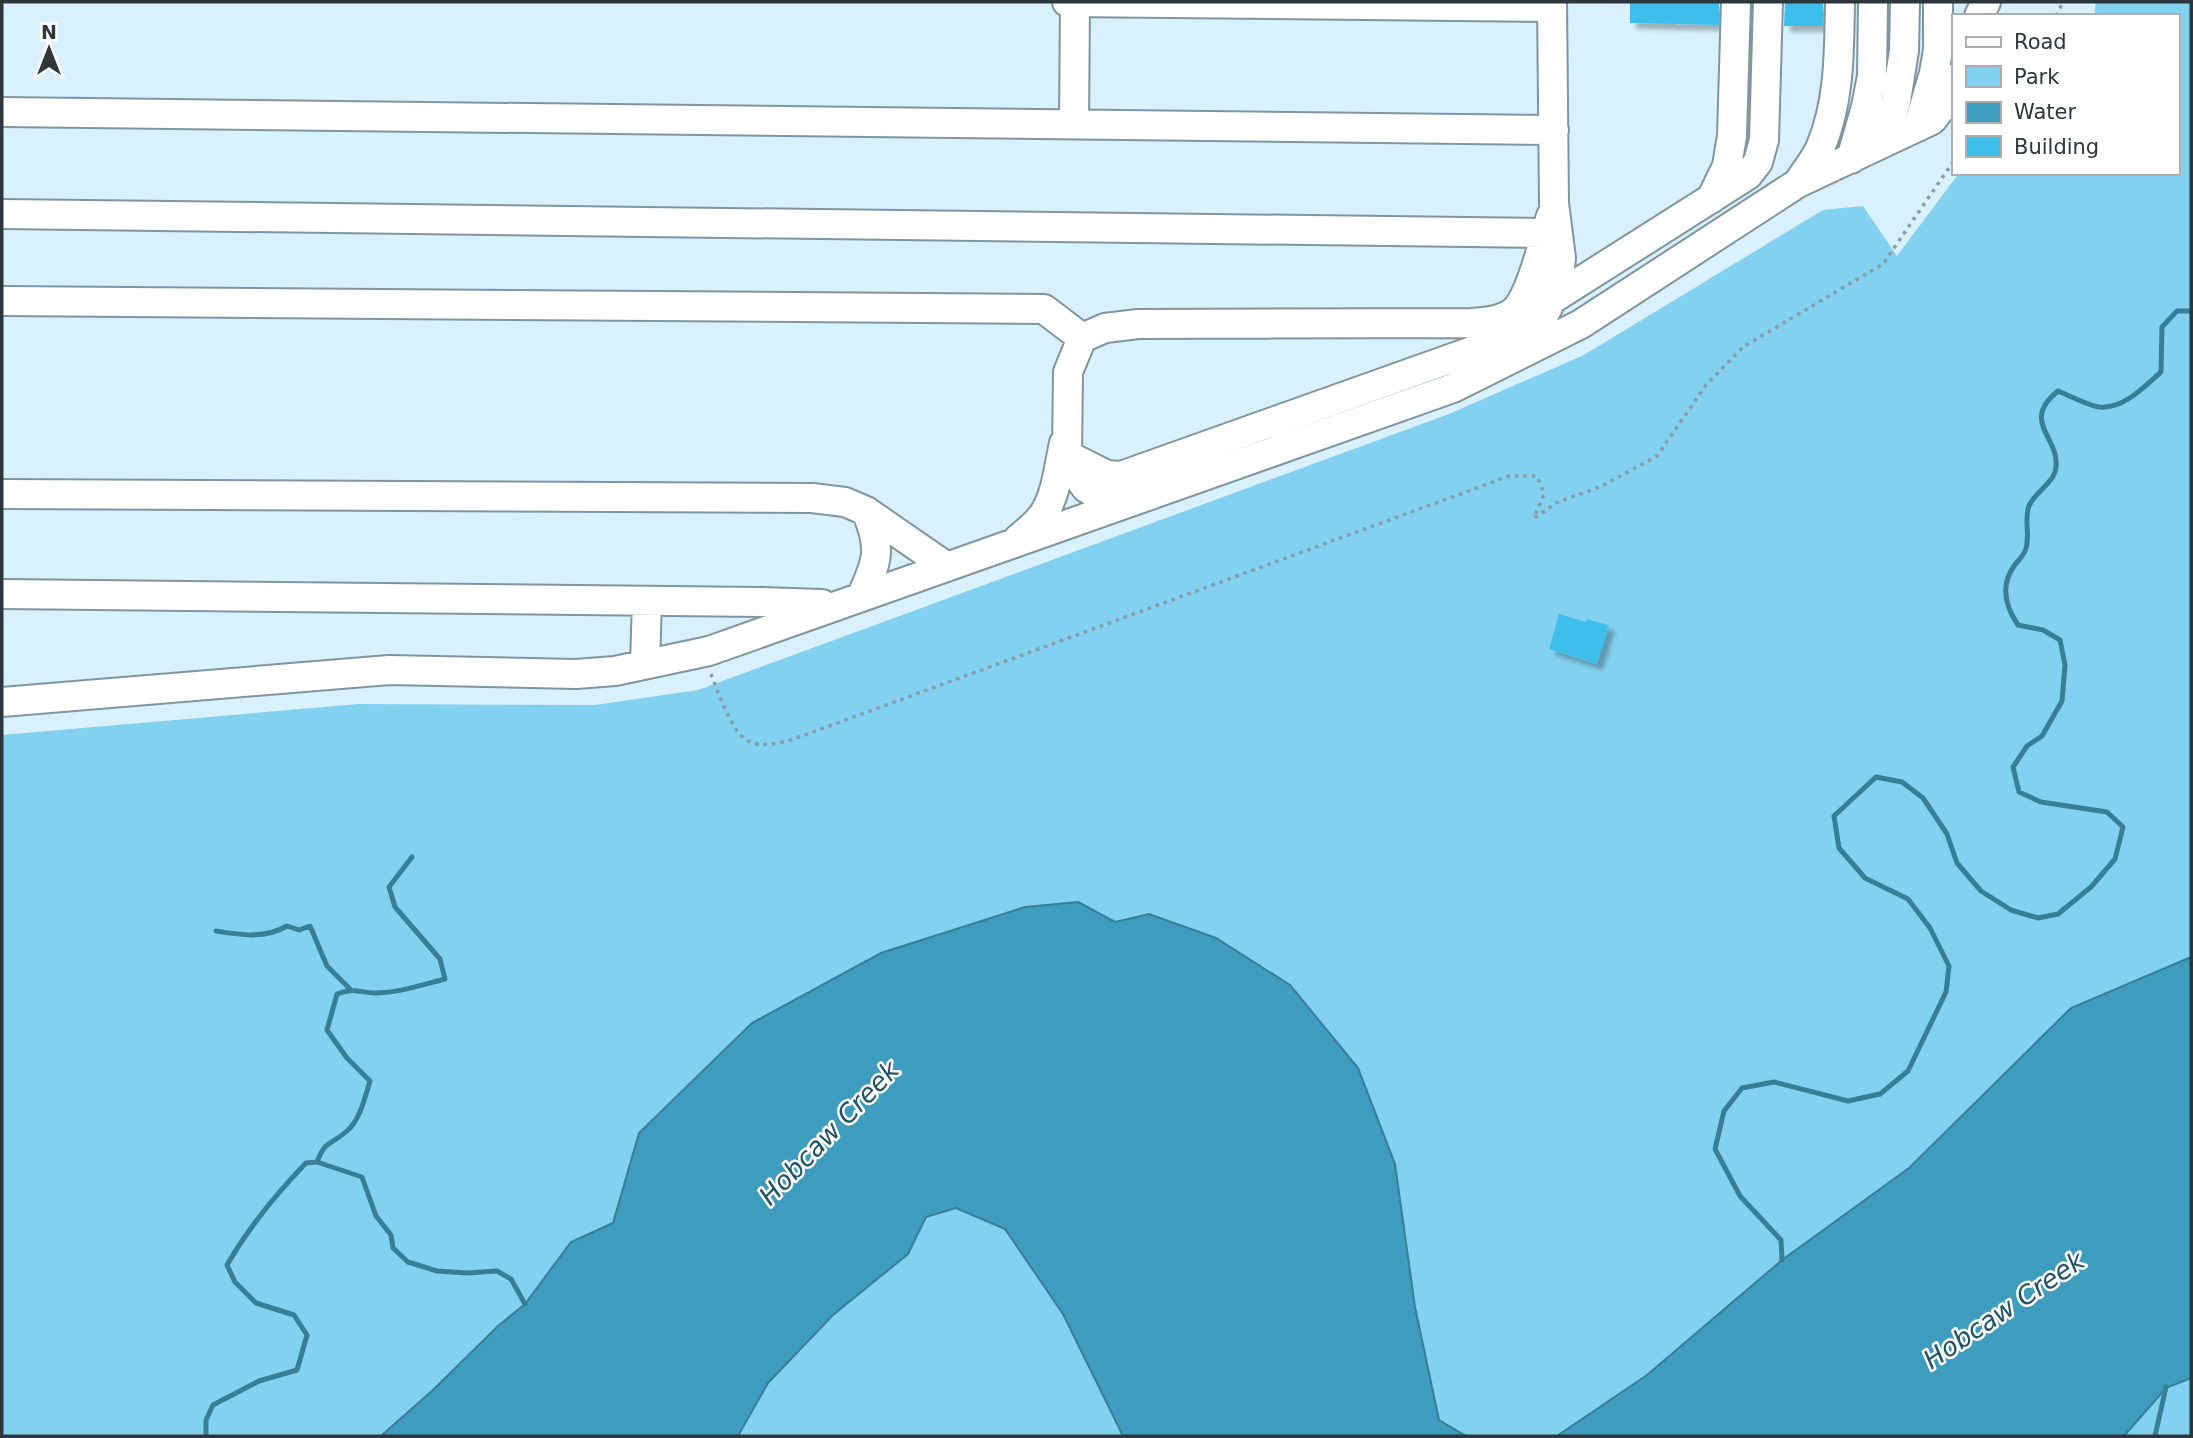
<svg xmlns="http://www.w3.org/2000/svg" width="2193" height="1438" font-family="'DejaVu Sans',sans-serif">
<style>
.green{fill:#83d1f0;fill-rule:evenodd}
.water{fill:#3e9cbf;stroke:#397e97;stroke-width:2}
.lines{fill:none;stroke-linecap:round;stroke-linejoin:round}
.stream{stroke:#397e97;stroke-width:5}
.building{fill:#3dbeeb;filter:url(#shadow)}
.minor-casing{stroke:#7f96a0;stroke-width:32}
.path{stroke:#899ca3;stroke-width:3.5;stroke-dasharray:3.5 5;stroke-linecap:butt}
.minor{stroke:#fff;stroke-width:28}
.labels{text-anchor:middle;stroke-width:5;stroke-linejoin:round;paint-order:stroke}
.water-label{font-size:26px;font-style:italic;fill:#1f5265;stroke:#fff}
</style>
<defs>
<filter id="shadow"><feDropShadow dx="6" dy="6" stdDeviation="2" flood-color="#0004"/></filter>
</defs>
<rect width="100%" height="100%" fill="#d8f1fc"/>
<path class="green" d="M2096,2H2191V957L2071,1008L1909,1168L1783,1260L1647,1375L1557,1436H1466L1439,1421L1415,1307L1290,985L1215,938L1149,914L1115,922L1078,902L639,1133L613,1223L571,1242L525,1304L498,1326L434,1389L381,1436H2V735L359,704L595,705L698,690L1449,414L1584,355L1823,210L1863,206L1897,256L1959,173H2177V16H2094ZM1559,615L1586,622L1588,619L1608,625L1597,664L1549,649Z
M956,1208L1005,1229L1063,1314L1123,1436H738L767,1383L833,1315L907,1254L926,1217Z
M2191,1378V1436H2123L2166,1387Z"/>
<path class="water" d="M1078,902L1115,922L1149,914L1216,938L1290,985L1358,1068L1395,1164L1415,1307L1439,1420L1466,1436H1123L1063,1314L1005,1229L956,1208L926,1217L908,1254L833,1315L768,1383L738,1436H381L434,1389L498,1326L525,1304L571,1242L613,1223L639,1133L752,1023L881,953L1025,907Z
M2191,957V1378L2166,1388L2124,1436H1557L1647,1375L1782,1260L1909,1168L2071,1008Z"/>
<g class="lines">
<path class="stream" d="M216,931C241,935 265,939 287,926L299,930L310,926L327,966L350,989
M317,1162C326,1139 330,1146 347,1131C360,1120 365,1097 370,1081L347,1058L327,1030L337,994C354,987 359,993 375,993C398,993 422,985 445,979L440,959L395,907L389,887L412,857
M1782,1260L1781,1240L1740,1196L1715,1149L1724,1111L1742,1088L1774,1082L1848,1101L1880,1094L1908,1071L1946,992L1949,966L1930,928L1908,899L1865,878L1839,848L1834,816L1876,777L1902,782L1923,798L1947,834L1957,863L1981,891L2011,910L2038,918L2058,914L2091,887L2115,859L2123,827L2107,812L2041,802L2019,792L2013,767L2027,746L2042,736L2062,701L2065,665L2060,640L2043,630L2018,625C2005,606 2000,586 2014,566C2018,560 2025,555 2026,548C2030,535 2024,518 2029,506C2034,493 2051,485 2055,472C2064,439 2018,423 2058,391C2068,395 2090,406 2099,407C2123,410 2145,386 2161,372L2162,327L2177,311H2191
M206,1436V1420L213,1405L259,1381L297,1370L307,1335L294,1315L256,1303L235,1282L227,1265C249,1227 276,1194 306,1163L317,1162L362,1177L376,1216L391,1235L393,1248L408,1262L437,1271L467,1273L497,1271L511,1279L525,1304
M2155,1436L2166,1387"/>
</g>
<path class="building" d="M1630,2H1719V25L1630,23Z
M1785,2H1823V26H1784Z
M1559,614L1586,622L1587,619L1609,625L1597,664L1549,649Z"/>
<g class="lines">
<g class="minor-casing">
<path id="minor" d="M1067,2L1552,7
M1979,16L1986,2
M2,112L1554,130
M1074,124L1075,2
M1918,127L1934,73L1938,50V2
M1885,142L1896,101L1904,51L1905,2
M1851,159L1866,107L1872,76L1873,2
M1798,183C1805,171 1816,159 1821,146C1840,100 1839,51 1840,2
M1711,199L1727,166L1732,136L1736,2
M2,214L1546,233
M1551,300L1748,175L1758,162L1764,140L1768,2
M2,301L1044,309L1082,338
M1067,455L1107,475L1121,476L1500,341L1528,328L1545,313L1558,287L1561,258L1554,203L1552,2
M2,494L812,498L845,502L866,511L947,567
M1129,502L1098,495L1086,488L1073,470L1067,455L1068,372L1082,338L1105,328L1138,324L1471,323C1486,322 1501,321 1513,312C1531,298 1544,238 1551,216
M1018,539C1028,530 1040,522 1046,510C1057,490 1059,465 1064,443
M2,594L760,602L822,604
M861,597C878,561 882,548 866,511
M645,664L647,601
M2,702L389,670L576,674L615,671L709,651L1453,388L1581,324L1798,183L1932,120L1946,102L1953,79"/>
</g>
<path class="path" d="M2056,16L2063,2
M711,674C718,691 731,732 748,741C762,748 778,743 791,740L1509,476H1537L1544,494L1534,518L1558,502L1602,486L1657,456L1706,385L1743,347L1883,264L1953,162"/>
<use href="#minor" class="minor"/>
</g>
<g class="labels">
<g class="water-label">
<text transform="translate(829 1133) rotate(-46)" y="9">Hobcaw Creek</text>
<text transform="translate(2004 1310) rotate(-34)" y="9">Hobcaw Creek</text>
</g>
</g>
<rect width="2193" height="1438" fill="none" stroke="#2d373b" stroke-width="7"/>
<rect x="1952" y="14" width="228" height="161" fill="#ffffff" stroke="#abafb1" stroke-width="2"/>
<rect x="1966" y="37" width="35" height="10" fill="#ffffff" stroke="#abafb1" stroke-width="2"/>
<text x="2014" y="49" font-size="21" fill="#2d373b">Road</text>
<rect x="1966" y="66" width="35" height="21" fill="#83d1f0" stroke="#abafb1" stroke-width="2"/>
<text x="2014" y="84" font-size="21" fill="#2d373b">Park</text>
<rect x="1966" y="102" width="35" height="21" fill="#3e9cbf" stroke="#abafb1" stroke-width="2"/>
<text x="2014" y="119" font-size="21" fill="#2d373b">Water</text>
<rect x="1966" y="136" width="35" height="21" fill="#3dbeeb" stroke="#abafb1" stroke-width="2"/>
<text x="2014" y="154" font-size="21" fill="#2d373b">Building</text>
<g transform="translate(49 49)" stroke="#ffffff" stroke-width="5" paint-order="stroke">
<path d="M0-5L12 26L0 18L-12 26Z" fill="#2d373b"/>
<text y="-10" font-size="19" font-weight="bold" text-anchor="middle" fill="#2d373b">N</text>
</g>
</svg>
